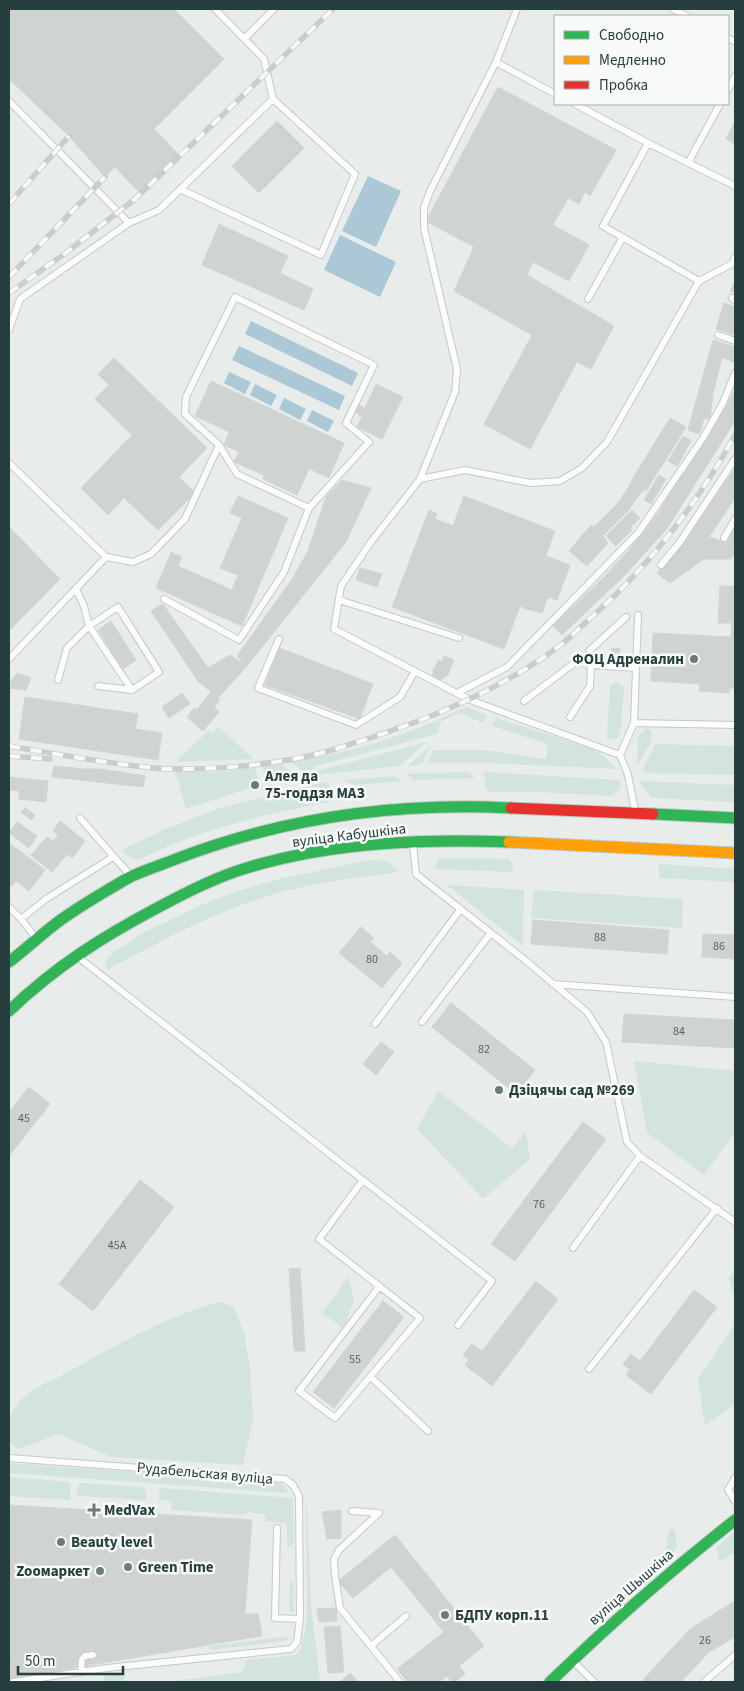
<svg xmlns="http://www.w3.org/2000/svg" width="744" height="1691" font-family="'Source Sans 3',sans-serif">
<style>
.green{fill:#d3e4dc}
.water{fill:#acc8d7}
.building{fill:#cfd3d2;stroke:#d1d5d4}
.lines{fill:none;stroke-linecap:round;stroke-linejoin:round}
.lane-casing{stroke:#c5c9c8;stroke-width:8}
.fast-casing{stroke:#c4c9c9;stroke-width:13}
.slow-casing{stroke:#c4c9c9;stroke-width:13}
.jam-casing{stroke:#c4c9c9;stroke-width:13}
.lane{stroke:#fcfcfc;stroke-width:6}
.fast{stroke:#30b455;stroke-width:11}
.slow{stroke:#ff9f0a;stroke-width:11}
.jam{stroke:#e5322d;stroke-width:11}
.rail-casing{stroke:#c9cdcc;stroke-width:5.5}
.rail{stroke:#f7faf9;stroke-width:4;stroke-dasharray:11;stroke-linecap:butt}
.poi-dot{fill:#6a7c7b;stroke:#f7faf9;stroke-width:2}
.labels{text-anchor:middle;stroke-width:5;stroke-linejoin:round;paint-order:stroke}
.number-label{font-size:12px;fill:#516564}
.poi-label{font-size:15px;font-weight:bold;fill:#263f3e;stroke:#f7faf9;text-anchor:start}
.street-label{font-size:15px;fill:#263f3e;stroke:#f7faf9}
</style>
<rect width="100%" height="100%" fill="#e8eceb"/>
<path class="green" d="M617,682L624,688L621,727L618,738L607,739L610,685Z
M466,707L487,715L483,723L459,713L441,721L437,734L316,766L313,770L304,772L291,762C319,757 347,751 375,743C406,734 436,721 466,707Z
M496,718L590,748L605,757L617,769L489,763H428L433,750H484L546,759L548,744L492,726Z
M218,727L254,759L176,762L209,730L212,733Z
M645,729L651,730V743L637,765L638,736Z
M427,742L399,766L316,775L317,771Z
M655,744L735,746V775L646,773L643,769Z
M431,745L422,764L407,767Z
M277,761L300,778L265,784L263,763Z
M255,767L259,785L186,809L174,770L214,772Z
M469,772L475,778L414,780L406,774Z
M483,772L620,780V789L611,796L538,792H490L486,788Z
M394,776L403,781L355,785L343,780Z
M639,781L735,785V802L652,798L642,787Z
M324,782L337,791L339,800C270,813 201,828 138,860L126,855L122,850L163,830L220,808Z
M443,858L509,859L512,863L513,872L434,869L438,861Z
M370,860L386,861L399,872C362,877 325,881 289,890C225,906 165,939 107,970L105,961L114,952L143,933L201,905L238,891L279,879Z
M659,864L735,869V882L659,878Z
M447,885L524,890L523,946Z
M534,890L683,899L682,928L531,918Z
M634,1061L735,1071V1132L704,1175L647,1133Z
M438,1091L512,1148L526,1132L530,1159L483,1199L417,1129Z
M735,1272V1298L728,1277Z
M348,1277L354,1299L344,1329L322,1313Z
M219,1302L234,1307L244,1333L250,1368L253,1418L243,1465L111,1457L59,1434L19,1449L10,1443C4,1426 12,1406 26,1395C36,1386 54,1380 66,1373C115,1346 164,1317 219,1302Z
M735,1324V1404L705,1426L698,1379Z
M9,1463L276,1482L284,1486L289,1493L9,1473Z
M9,1477L69,1482L71,1485L70,1500L9,1496Z
M81,1483L143,1487L146,1492V1500L77,1496V1488Z
M306,1486L311,1604L320,1682H307L305,1680L289,1682H167L242,1672L247,1660L295,1655L301,1649L305,1631L307,1609Z
M162,1488L293,1498L294,1543L287,1548V1523L266,1521L264,1514L248,1512L244,1515L171,1510V1501L159,1500V1492Z
M670,1529L675,1530L677,1546L670,1558L600,1621L598,1616L664,1555Z
M735,1532V1552L719,1562L717,1548L723,1541Z
M290,1582H293L294,1612L293,1613L289,1611Z
M284,1637L288,1639L285,1641L209,1650V1646Z
M108,1673L125,1676L123,1682L106,1681L104,1679V1676Z"/>
<path class="water" d="M368,176L401,191L376,247L342,231Z
M340,235L396,262L380,297L324,270Z
M251,321L358,373L352,386L245,334Z
M239,346L345,396L339,410L232,360Z
M229,372L251,382L245,394L224,383Z
M255,384L277,395L271,406L250,395Z
M284,398L306,409L300,420L279,409Z
M312,410L334,421L328,432L307,421Z"/>
<path class="building" d="M9,9H174L224,59L154,129L179,155L140,193L115,167L105,177L69,136L9,79Z
M498,87L616,150L590,196L585,192L579,204L568,198L553,225L589,245L569,281L533,262L527,275L614,326L591,369L577,362L530,449L484,424L532,335L454,291L474,247L426,221Z
M277,121L304,148L259,193L232,166Z
M735,121V144L726,139Z
M219,224L288,256L280,273L313,289L304,310L202,265Z
M735,282V293L730,291Z
M724,303L735,307V335L716,329Z
M713,340L735,347V363L727,359L722,358L713,393L710,419H704L699,434L688,430Z
M114,358L207,448L179,477L195,493L158,530L124,498L108,515L81,488L132,435L95,399L109,385L98,374Z
M211,381L344,443L329,478L195,416Z
M376,384L403,397L382,439L357,427L362,417L355,412L358,404L365,408Z
M735,389V421L666,530L624,576L562,635L553,626L603,578L630,549L659,512L687,466L711,433Z
M670,418L686,427L646,491L643,490L627,512L603,536L608,543L587,566L569,551L591,525L594,527L618,503L632,482L631,481Z
M229,432L309,469L297,495L263,479L264,475L234,462L239,452L224,445Z
M683,436L691,441L677,466L668,461Z
M735,468V498L709,537L704,559L670,583L657,573L683,544Z
M659,475L666,479L651,504L644,500Z
M342,480L371,488L346,542L247,666L237,656L293,578L308,551L326,497Z
M238,496L288,518L242,626L156,588L171,552L182,557L178,566L232,590L238,575L220,568L242,518L230,513Z
M464,496L555,531L526,609L520,606L504,649L392,607L429,510L437,514L435,519L453,526Z
M632,510L640,518L630,528L632,530L616,546L606,536Z
M9,527L60,579L9,631Z
M735,528V552L731,559H704L709,537L726,543Z
M546,556L570,565L557,600L548,597L542,613L526,609Z
M360,568L382,574L377,587L356,580Z
M720,586H735V688H729V693L699,691L700,684L651,681L653,633L731,637L732,623H718Z
M163,604L208,668L230,655L247,666L218,698L198,681L151,611Z
M111,621L136,660L123,669L98,630Z
M279,648L373,684L360,719L265,685Z
M612,648H620V658H611Z
M444,656L454,660L448,675L439,681L433,676V670L439,660L442,662Z
M17,673L31,678L26,690L9,688V684Z
M211,692L220,700L214,707L219,712L203,731L187,717L194,708L197,709Z
M182,693L190,704L169,718L162,707Z
M25,697L138,714L135,729L162,733L158,760L19,739Z
M54,766L84,769H100L145,776L143,787L52,777Z
M9,777L48,781L46,802L19,799V791L9,790Z
M25,808L35,815L31,820L21,812Z
M60,821L85,841L72,858L67,854L52,872L31,855L47,837L53,841L58,835L53,831Z
M17,822L37,836L29,848L9,833Z
M9,843L45,870L29,891L16,881L12,886L9,884Z
M533,920L669,930L667,954L531,944Z
M361,927L374,938L370,942L387,956L390,952L402,963L382,988L339,953Z
M703,934L735,935V959L702,957Z
M451,1003L535,1070L516,1094L432,1027Z
M624,1014L735,1020V1048L622,1042Z
M381,1042L394,1052L376,1075L363,1064Z
M29,1087L50,1104L9,1156V1112Z
M583,1122L606,1139L515,1261L491,1244Z
M140,1180L174,1207L93,1311L59,1284Z
M300,1268L305,1351H294L289,1269Z
M536,1281L558,1299L492,1386L465,1365L469,1360L463,1355L472,1344L482,1351Z
M694,1290L717,1307L651,1394L626,1375L630,1370L623,1364L631,1354L640,1361Z
M383,1301L404,1317L334,1408L313,1392Z
M9,1505L252,1520L244,1624L107,1644L9,1661Z
M341,1510V1538L327,1539L322,1512Z
M395,1535L484,1646L459,1666L465,1674L455,1682H452L447,1676L439,1682H408L397,1669L444,1632L391,1567L353,1598L338,1581Z
M735,1601V1637L709,1652L681,1682H641L690,1629Z
M336,1608L337,1621L319,1622L317,1609Z
M244,1614H258L262,1636L243,1639Z
M244,1624L243,1639L9,1679V1661L107,1644Z
M340,1626L344,1672L328,1673L324,1627Z
M350,1673L358,1681L342,1682L341,1681Z"/>
<g class="lines">
<g class="lane-casing">
<path id="lane" d="M517,9L496,62L430,191L424,208V228L457,369L455,392L420,479L371,542L341,586L334,629L470,700L620,755
M673,9L687,16
M728,38L735,42
M244,39L274,9
M496,62L555,94
M728,90L735,76
M9,101L129,223
M648,143L735,186
M688,163L720,104
M180,189L321,255L355,174L273,99
M699,281L732,264L735,257
M235,297L374,365L346,423L369,442L309,508L237,474L219,445L185,414L186,397Z
M732,298L735,300
M588,299L623,237
M9,330L20,299L129,223L159,210L273,99L264,59L215,9
M718,335L735,341
M9,463L106,557L133,562L151,554L185,519L219,445
M420,479L465,470L531,483L560,481L582,468L607,442L699,281L603,226L648,143L575,104
M724,538L735,519
M661,565L680,542L735,459
M164,599L239,640L284,572L309,508
M339,600L459,638
M279,639L258,688L356,725L400,697L415,671
M9,659L106,557
M58,680L67,648L89,626L118,607L159,672L132,690L89,626L84,606L76,589
M98,686L132,690
M457,693L507,667L638,533L703,438L723,403L735,373
M524,701L577,661L591,665L589,651L626,617
M570,717L590,686L591,665L635,668
M634,723L735,725
M635,810L628,775L620,755L634,723L638,615
M80,818L129,874
M413,844L416,874L525,960L587,1012L606,1042L627,1142L640,1156L735,1222
M9,907L21,919L36,938
M21,919L46,899L113,857
M78,957L492,1281L458,1325
M553,984L735,997
M422,1022L490,934
M375,1024L460,910
M363,1180L319,1239L420,1318L335,1418L299,1391L379,1287
M573,1248L640,1156
M589,1369L717,1208
M371,1377L428,1431
M9,1458L285,1479L293,1485L299,1496L300,1619L297,1642L291,1649L107,1668L13,1682
M735,1478L728,1490L735,1501
M352,1511L379,1513L339,1550L334,1559L335,1576L340,1608L400,1682
M277,1528L275,1618L300,1619
M371,1646L406,1616
M573,1661L594,1682
M81,1672L82,1659L85,1656L93,1655
M704,1682L735,1655"/>
</g>
<g class="fast-casing">
<path id="fast" d="M653,814L735,818
M9,962C27,948 44,932 62,919C82,905 109,889 130,877C145,870 161,865 176,859C283,818 397,802 511,808
M9,1011C55,967 102,937 157,908C187,892 218,876 250,867C334,842 423,839 509,842
M550,1682C609,1625 670,1571 735,1520"/>
</g>
<g class="slow-casing">
<path id="slow" d="M509,842L735,853"/>
</g>
<g class="jam-casing">
<path id="jam" d="M511,808L653,814"/>
</g>
<use href="#lane" class="lane"/>
<use href="#fast" class="fast"/>
<use href="#slow" class="slow"/>
<use href="#jam" class="jam"/>
<g class="rail-casing">
<path id="rail" d="M9,204L69,136
M9,277L105,177
M9,293L63,255L135,199L333,9
M9,746C51,753 93,761 136,766C147,767 159,769 170,769C219,770 285,764 332,750C359,742 386,733 413,723C463,704 511,681 554,650C565,642 576,632 586,622C647,569 696,506 735,435
M9,756L50,759"/>
</g>
<use href="#rail" class="rail"/>
</g>
<g class="poi-dot">
<circle cx="694" cy="659" r="5"/>
<circle cx="255" cy="785" r="5"/>
<circle cx="499" cy="1090" r="5"/>
<path d="M91.5 1502.5h5v5h5v5h-5v5h-5v-5h-5v-5h5z"/>
<circle cx="61" cy="1542" r="5"/>
<circle cx="128" cy="1567" r="5"/>
<circle cx="100" cy="1571" r="5"/>
<circle cx="445" cy="1615" r="5"/>
</g>
<g class="labels">
<g class="number-label">
<text x="600" y="941">88</text>
<text x="719" y="950">86</text>
<text x="372" y="963">80</text>
<text x="679" y="1035">84</text>
<text x="484" y="1053">82</text>
<text x="24" y="1122">45</text>
<text x="539" y="1208">76</text>
<text x="117" y="1249">45А</text>
<text x="355" y="1363">55</text>
<text x="705" y="1644">26</text>
</g>
<g class="poi-label">
<text x="684" y="664" text-anchor="end">ФОЦ Адреналин</text>
<text x="265" y="781">Алея да<tspan x="265" dy="17">75-годдзя МАЗ</tspan></text>
<text x="509" y="1095">Дзіцячы сад №269</text>
<text x="104" y="1515">MedVax</text>
<text x="71" y="1547">Beauty level</text>
<text x="138" y="1572">Green Time</text>
<text x="90" y="1576" text-anchor="end">Zooмаркет</text>
<text x="455" y="1620">БДПУ корп.11</text>
</g>
<g class="street-label">
<text transform="translate(349 835) rotate(-7)" y="5">вуліца Кабушкіна</text>
<text transform="translate(205 1473) rotate(5)" y="5">Рудабельская вуліца</text>
<text transform="translate(631 1587) rotate(-41)" y="5">вуліца Шышкіна</text>
</g>
</g>
<rect width="744" height="1691" fill="none" stroke="#263f3e" stroke-width="20"/>
<rect x="554" y="15" width="175" height="90" fill="#f7faf9" stroke="#a3afae"/>
<rect x="564" y="31" width="25" height="8" fill="#30b455" stroke="#a3afae"/>
<text x="599" y="40" font-size="15" fill="#263f3e">Свободно</text>
<rect x="564" y="56" width="25" height="8" fill="#ff9f0a" stroke="#a3afae"/>
<text x="599" y="65" font-size="15" fill="#263f3e">Медленно</text>
<rect x="564" y="81" width="25" height="8" fill="#e5322d" stroke="#a3afae"/>
<text x="599" y="90" font-size="15" fill="#263f3e">Пробка</text>
<path d="M18 1666v8h105v-8" fill="none" stroke="#263f3e" stroke-width="2.5"/>
<text x="25" y="1666" font-size="15" fill="#263f3e" stroke="#f7faf9" stroke-width="4" paint-order="stroke">50 m</text>
</svg>
